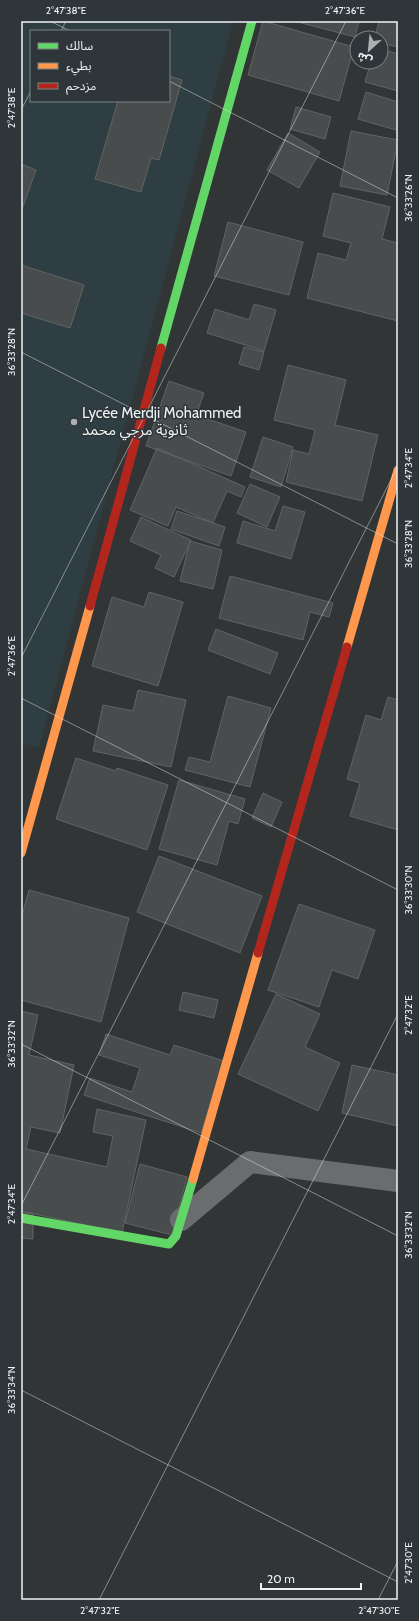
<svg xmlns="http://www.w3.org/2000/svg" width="419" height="1621" font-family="Cabin,'Noto Sans Arabic',sans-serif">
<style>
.built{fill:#2f3e42;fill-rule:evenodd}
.building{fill:#484c4d;stroke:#606465}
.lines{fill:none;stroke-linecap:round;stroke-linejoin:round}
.street{stroke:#6b6c6d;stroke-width:22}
.fast{stroke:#63d668;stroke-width:9}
.slow{stroke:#ff974d;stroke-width:9}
.jam{stroke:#b3261e;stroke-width:9}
.ticks{fill:none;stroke:#eef3f4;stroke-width:1;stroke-opacity:0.45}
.poi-dot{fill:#acb0b2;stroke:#2e3639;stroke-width:1.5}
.labels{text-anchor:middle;stroke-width:3;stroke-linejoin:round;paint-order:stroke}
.poi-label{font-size:15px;fill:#eef3f4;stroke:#2e3639;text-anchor:start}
.neatline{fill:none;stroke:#eef3f4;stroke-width:1.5}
.ticks-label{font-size:10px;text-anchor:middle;fill:#eef3f4}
</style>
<rect width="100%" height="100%" fill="#313536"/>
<path class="built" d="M21,21H233L39,748L21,743ZM31,31H169V101H31Z"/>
<path class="building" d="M263,21L354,47L339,101L248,75Z
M294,21H359L355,37Z
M379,21H398V47L381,43V38H375Z
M381,49L398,54V91L365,82L371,62H381Z
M169,76L182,80L159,160L151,158L141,192L95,179L118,101H169Z
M366,92L398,102V124L396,130L358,119Z
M296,107L331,117L325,139L290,129Z
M351,131L398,140L387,195L340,186Z
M288,133L320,152L299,188L267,170Z
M21,164L36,170L21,212Z
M333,193L390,207L382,239L398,243V321L307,298L318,253L346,260L351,243L323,236Z
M228,222L303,242L289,295L214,276Z
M21,265L84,285L70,328L21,313Z
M254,304L276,310L264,351L207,333L215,309L249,320Z
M244,347L264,352L259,370L239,364Z
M288,365L346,380L335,425L378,435L362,501L286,482L293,450L309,454L315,430L274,420Z
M169,381L204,393L196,415L246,432L231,476L146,446Z
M263,437L293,447L281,487L250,477Z
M157,448L245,487L241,497L227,491L213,523L176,507L168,526L130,510Z
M250,484L280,497L267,527L237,513Z
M283,506L305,512L291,559L237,543L243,521L275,531Z
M177,511L225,527L219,546L171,529Z
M141,517L191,540L174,577L155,568L161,555L130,541Z
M190,541L222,550L213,589L180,581Z
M230,576L333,603L329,617L310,612L303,640L219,618Z
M149,592L183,602L158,686L92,666L112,597L144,607Z
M216,629L278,653L270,674L208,650Z
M138,690L186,700L171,767L93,751L103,705L133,711Z
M228,696L271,708L250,787L185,770L189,757L210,762Z
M388,697L398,700V830L350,816L360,783L347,779L366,715L381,720Z
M76,758L116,771L117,768L168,785L147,850L56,819Z
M179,780L245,799L238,824L229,821L217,865L159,849Z
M263,793L282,802L271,827L252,818Z
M159,856L262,896L240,953L137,912Z
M29,890L129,918L101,1022L21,1000V919Z
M299,904L375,930L358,979L332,970L319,1007L268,990Z
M183,992L218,1000L214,1018L179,1010Z
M276,994L320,1014L305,1047L340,1063L318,1111L238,1074Z
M21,1011L38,1015L29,1055L74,1065L60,1133L31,1127L26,1149L107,1167L113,1136L93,1132L97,1109L146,1120L122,1233L21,1211Z
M106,1034L170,1055L174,1045L224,1061L201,1133L84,1095L90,1078L132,1092L140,1068L99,1055Z
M352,1065L398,1075V1126L342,1113Z
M140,1164L187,1177L172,1235L125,1223Z
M21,1213H33V1239L21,1238Z"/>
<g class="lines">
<path class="street" d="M181,1220L250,1162L398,1181"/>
<path class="fast" d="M161,348L252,21
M21,1218L169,1244L176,1236L193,1179"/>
<path class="slow" d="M347,647L398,470
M21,853L90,606
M193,1179L258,953"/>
<path class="jam" d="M90,606L161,348
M258,953L347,647"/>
</g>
<path class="ticks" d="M50,21L70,31M61,31L66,21M169,81L398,198M21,110L31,91M21,352L398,544M21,658L346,21M21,698L398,890M21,1044L398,1236M21,1206L398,466M21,1390L398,1582M99,1600L398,1014M378,1600L398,1561"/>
<circle class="poi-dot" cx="74" cy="422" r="4"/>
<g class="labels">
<g class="poi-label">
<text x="82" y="418">Lycée Merdji Mohammed<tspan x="82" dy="17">ثانوية مرجي محمد</tspan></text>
</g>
</g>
<rect width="419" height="1621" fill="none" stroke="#2e3639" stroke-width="44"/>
<rect x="30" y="30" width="140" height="72" fill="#2e3639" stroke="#7b8284"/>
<rect x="38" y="43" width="20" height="6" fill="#63d668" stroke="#7b8284"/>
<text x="66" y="50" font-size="12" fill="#eef3f4">سالك</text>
<rect x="38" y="63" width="20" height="6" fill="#ff974d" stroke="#7b8284"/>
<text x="66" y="70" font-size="12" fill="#eef3f4">بطيء</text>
<rect x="38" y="83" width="20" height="6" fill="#b3261e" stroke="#7b8284"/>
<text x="66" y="90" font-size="12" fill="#eef3f4">مزدحم</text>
<g transform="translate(369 50) rotate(207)"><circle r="19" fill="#2e3639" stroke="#7b8284"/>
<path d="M0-3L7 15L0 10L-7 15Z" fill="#acb0b2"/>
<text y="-6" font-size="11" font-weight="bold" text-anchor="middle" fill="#eef3f4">ش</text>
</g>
<path d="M261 1583v6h100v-6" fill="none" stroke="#eef3f4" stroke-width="2"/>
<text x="267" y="1583" font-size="12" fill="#eef3f4" stroke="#2e3639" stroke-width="3" paint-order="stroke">20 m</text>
<rect x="22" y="22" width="375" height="1577" class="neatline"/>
<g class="ticks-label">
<text x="66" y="14">2°47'38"E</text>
<text x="345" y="14">2°47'36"E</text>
<text transform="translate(11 108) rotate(-90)" y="4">2°47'38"E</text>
<text transform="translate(408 198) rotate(-90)" y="4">36°33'26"N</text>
<text transform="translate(11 352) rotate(-90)" y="4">36°33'28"N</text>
<text transform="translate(408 468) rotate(-90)" y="4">2°47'34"E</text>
<text transform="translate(408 544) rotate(-90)" y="4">36°33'28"N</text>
<text transform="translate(11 656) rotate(-90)" y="4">2°47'36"E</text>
<text transform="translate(408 890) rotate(-90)" y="4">36°33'30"N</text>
<text transform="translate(408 1015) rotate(-90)" y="4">2°47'32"E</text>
<text transform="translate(11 1044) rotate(-90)" y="4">36°33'32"N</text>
<text transform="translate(11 1204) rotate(-90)" y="4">2°47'34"E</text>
<text transform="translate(408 1235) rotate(-90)" y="4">36°33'32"N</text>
<text transform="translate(11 1390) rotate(-90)" y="4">36°33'34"N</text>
<text transform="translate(408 1563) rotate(-90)" y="4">2°47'30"E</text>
<text x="100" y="1614">2°47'32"E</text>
<text x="379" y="1614">2°47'30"E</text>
</g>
</svg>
